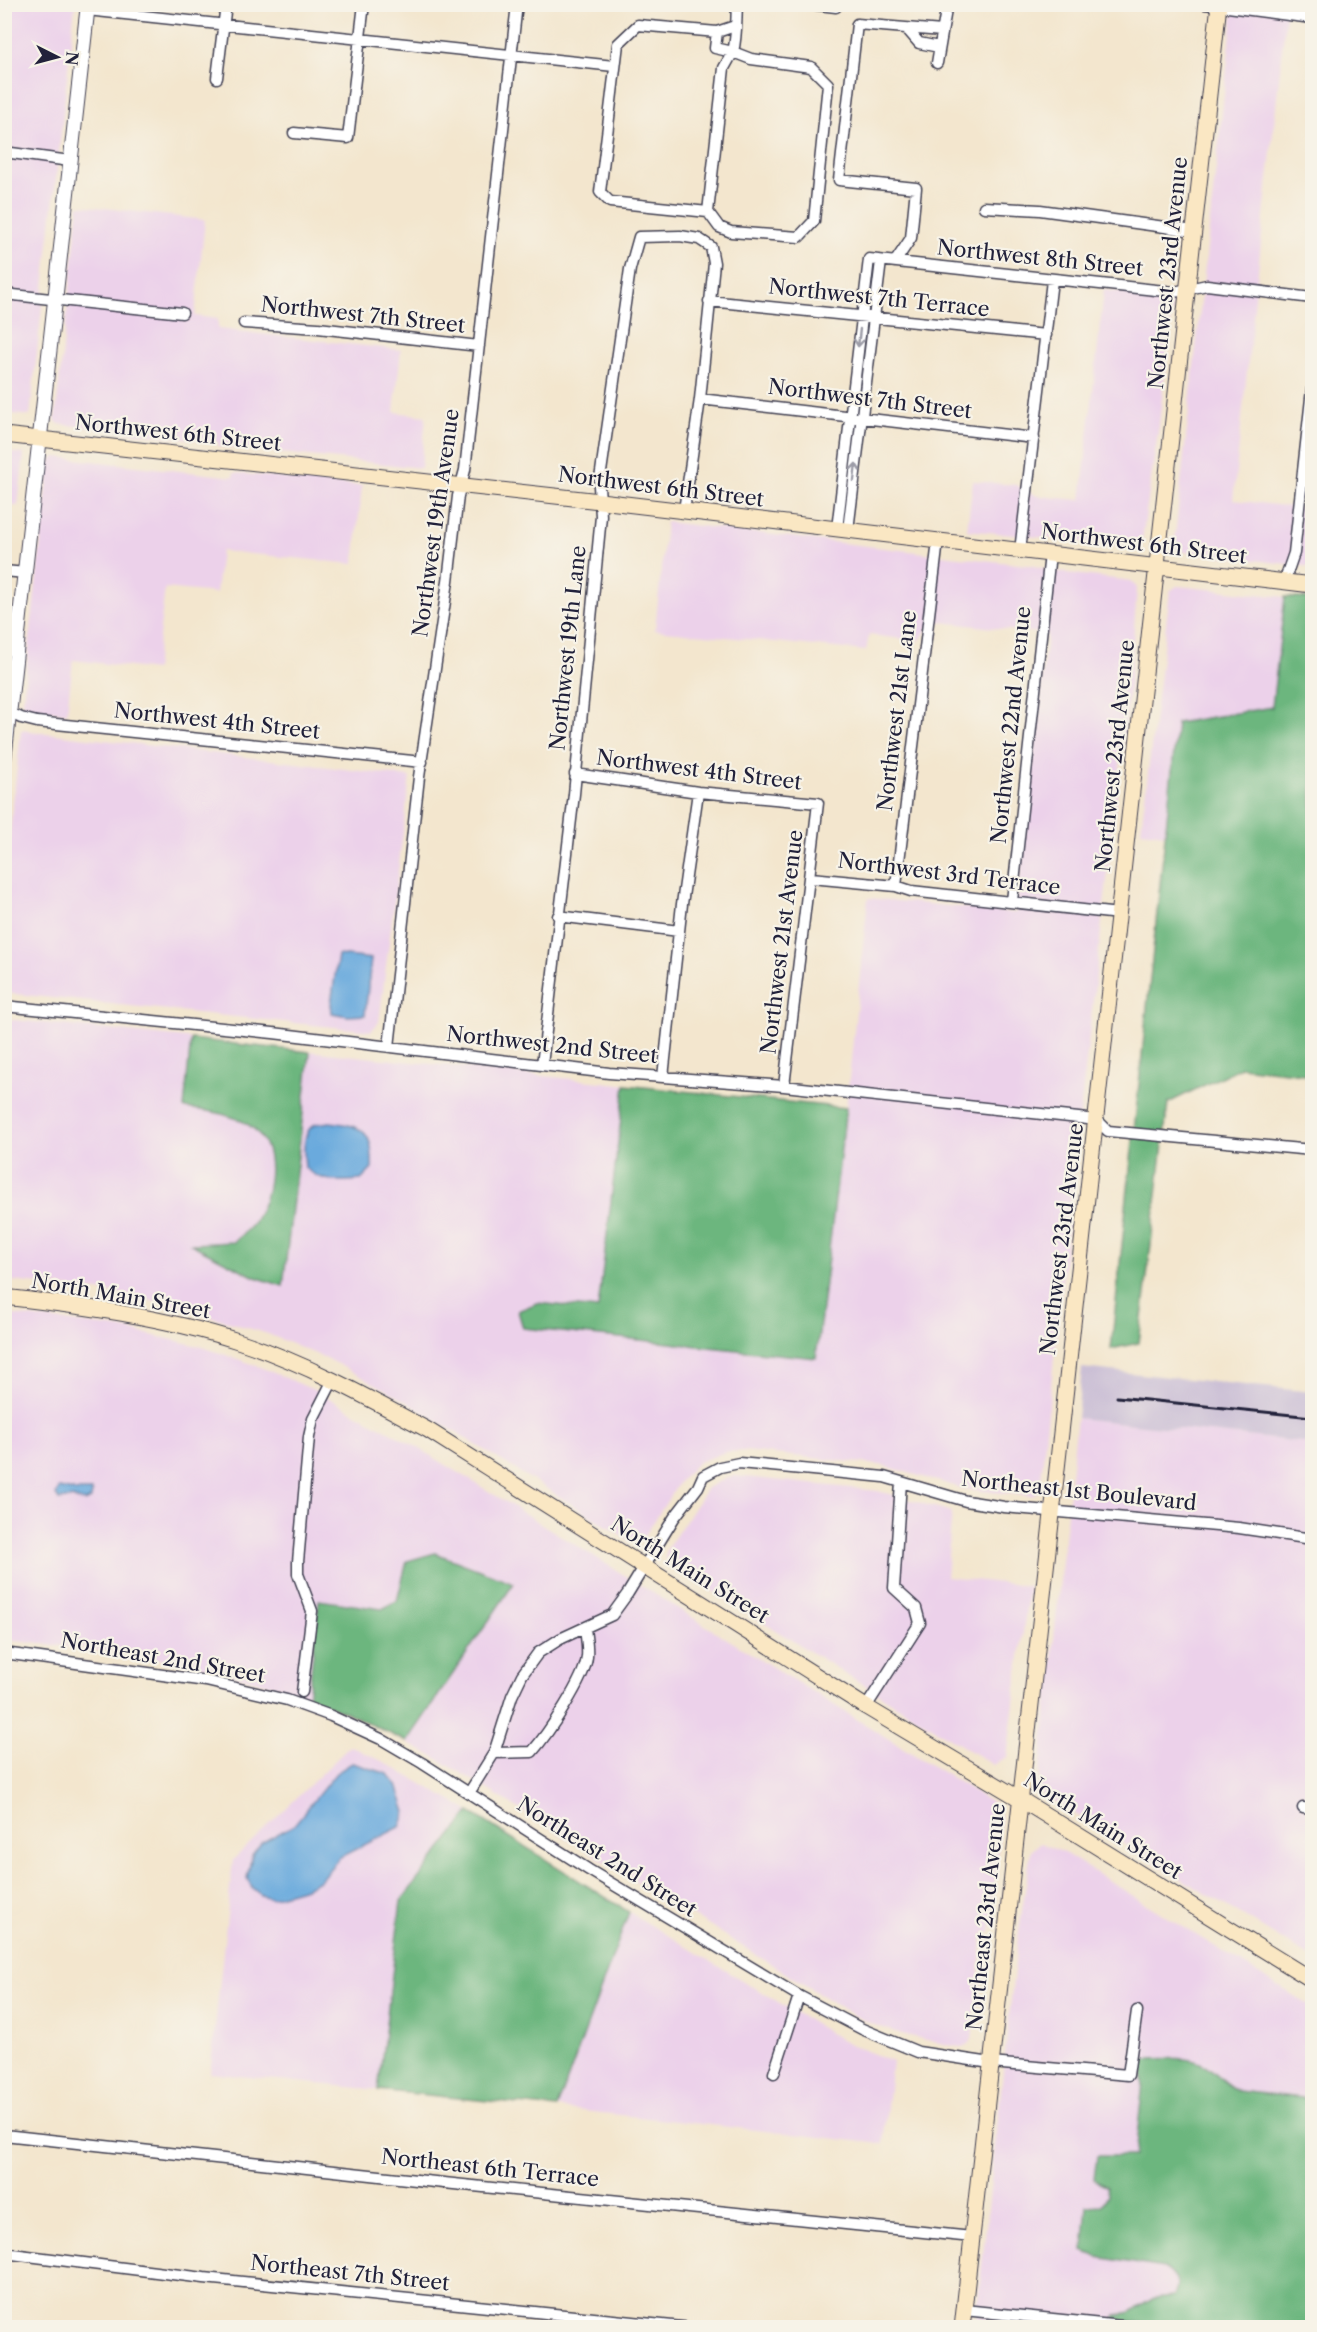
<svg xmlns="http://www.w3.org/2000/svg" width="1317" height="2332" font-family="'Libre Caslon Text',serif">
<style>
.built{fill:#ecd1ea}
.industrial{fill:#cbbfd5}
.forest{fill:#6cb67e;stroke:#476c5c;stroke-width:1.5}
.water{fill:#6aaadd;stroke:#46668c;stroke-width:1.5}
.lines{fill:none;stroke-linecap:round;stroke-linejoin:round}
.minor-casing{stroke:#413f51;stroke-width:13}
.tertiary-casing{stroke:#413f51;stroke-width:16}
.secondary-casing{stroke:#413f51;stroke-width:17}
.minor{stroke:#fff;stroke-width:10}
.tertiary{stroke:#fff;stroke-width:14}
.secondary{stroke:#fae7c3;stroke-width:15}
.rail{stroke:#22223b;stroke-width:3}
.oneway{stroke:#9c9ca7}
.labels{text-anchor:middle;stroke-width:4.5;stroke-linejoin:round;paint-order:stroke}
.street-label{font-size:21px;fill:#22223b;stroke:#f7f3e8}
</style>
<rect width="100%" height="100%" fill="#f7f3e8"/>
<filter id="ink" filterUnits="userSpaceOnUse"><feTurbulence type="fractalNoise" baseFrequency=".0167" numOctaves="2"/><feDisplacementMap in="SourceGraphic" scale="12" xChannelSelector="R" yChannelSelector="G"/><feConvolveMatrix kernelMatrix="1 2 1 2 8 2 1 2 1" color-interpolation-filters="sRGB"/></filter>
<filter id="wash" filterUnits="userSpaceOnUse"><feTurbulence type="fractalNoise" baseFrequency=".008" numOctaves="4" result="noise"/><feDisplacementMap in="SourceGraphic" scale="24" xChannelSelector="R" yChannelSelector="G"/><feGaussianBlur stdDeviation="1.35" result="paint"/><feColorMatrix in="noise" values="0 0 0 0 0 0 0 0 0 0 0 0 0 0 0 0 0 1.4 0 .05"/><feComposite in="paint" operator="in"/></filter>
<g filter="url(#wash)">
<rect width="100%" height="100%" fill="#f3e6ce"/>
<path class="built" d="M5,5H75L30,416L5,413Z
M1234,5H1287L1233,500L1310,509V506H1312V567L1178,551L1174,546Z
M79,205L205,220L195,316L218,319V329L401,350L394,412L426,416L421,468L218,446V442L59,424L55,420Z
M1104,290L1173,299L1159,425L1141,547L967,530L973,481L1016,485L1037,496L1081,500Z
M5,452L24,454L18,506L5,505Z
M56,457L233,477L234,473L362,486L354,564L221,551L216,593L165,588L155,670L73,660L67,713L22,708L50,461Z
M666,522L1034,566L1058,572L1131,581L1137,588L1130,680L1081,1105L1040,1488L1037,1493L1032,1496L965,1489L881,1465L746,1451L726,1452L698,1462L680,1481L642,1540L631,1541L394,1394L330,1360L268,1334L180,1307L123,1294L5,1280V1019L846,1108L868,898L1016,913L1047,634L933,621L919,641L869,635L866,651L655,630Z
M1177,586L1285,597L1272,707L1177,724L1165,834L1141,831L1170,591Z
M21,730L410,777L379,1022L371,1031L5,993V879Z
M5,1314L120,1328L199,1346L255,1365L314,1390L417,1447L997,1806L1001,1816L990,1933H983L972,2039L968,2044L962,2047L952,2046L902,2034L872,2024L852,2014L435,1757L345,1712L271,1685L195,1665L102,1650L5,1640Z
M1077,1418L1312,1443V1958L1038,1792Z
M735,1476L878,1491L952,1512L946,1577L1029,1586L1007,1758L993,1765L669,1564L665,1558L667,1549L707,1488L722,1480Z
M350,1746L384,1762L470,1812L401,1901L378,2090L210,2073L233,1860Z
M1041,1843L1066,1854L1312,2007V2327L975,2328L1017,1945L1031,1850Z
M629,1912L846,2043L892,2061L883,2144L557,2108Z"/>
<path class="industrial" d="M1082,1368L1312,1392V1443L1077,1418Z"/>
<path class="forest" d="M1285,597L1312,599V1075L1241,1067L1168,1103L1139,1343L1111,1349L1177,723L1272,707Z
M191,1039L310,1052L283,1286L255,1277L191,1244L234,1242C240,1236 249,1229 254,1222C270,1197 279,1153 255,1130C238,1114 207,1111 184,1108Z
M625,1085L846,1108L816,1358L523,1328L518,1311L537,1303L598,1309Z
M435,1553L514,1583L407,1742L346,1712L308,1698L319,1600L382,1609L397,1601L407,1561Z
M470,1812L629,1912L557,2108L378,2090L401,1901Z
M1143,2059C1160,2059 1184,2056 1200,2063C1214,2070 1223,2084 1238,2091L1312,2099V2327L1190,2328L1114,2320L1116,2315L1131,2312L1154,2298L1174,2296C1181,2283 1175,2275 1164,2268L1097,2257L1083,2251L1087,2206L1102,2205L1108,2195L1107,2186L1094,2179L1097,2156H1135L1143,2082Z"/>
<path class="water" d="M338,955L371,959L365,1015L348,1016L332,1013L331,1004Z
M329,1122C365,1126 373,1132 372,1169L361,1180C340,1182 322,1183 305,1168C304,1157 301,1132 314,1125C318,1123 325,1123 329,1122Z
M59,1488L74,1491H92L91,1499L85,1502L73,1498L59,1500L56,1495Z
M352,1763L388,1774L397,1785L406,1812L400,1827L340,1857L319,1881L306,1888L271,1898L261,1895L252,1888L247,1878L252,1855L261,1843L294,1825L336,1773Z"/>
</g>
<g filter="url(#ink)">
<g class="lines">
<g class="minor-casing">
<path id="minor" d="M810,4L836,7
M1205,4L1312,18
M87,10L614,66
M735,26L717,32L715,48L733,52C737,36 736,21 737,4
M907,29L919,43L939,47
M937,63L947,4
M217,78L226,4
M294,133L348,138L364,4
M4,152L70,161
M984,207L1040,210L1194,231
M708,212L724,68L733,52L751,59L811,67L828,84L814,221L799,237L731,232L719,227L708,212L610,202L600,192L618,44L638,25L717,32
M895,262L911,238L916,188L839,180L857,24L942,31
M4,294L182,313
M709,301L1046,335
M244,323L318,328L479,346
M700,399L1034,438
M837,529L869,259L1174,292L1207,285L1312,298
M848,530L881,261
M1020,551L1052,280
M4,571L26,573
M1284,582L1294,553L1312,389
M4,710L21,718L37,722L422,762
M575,774L698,792L818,803L784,1086
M811,878L896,886L911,891L1119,914
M896,886L938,541
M1012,901L1050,554
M558,916L679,931
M4,1006L273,1033L609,1073L784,1086L1097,1120L1108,1131L1312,1150
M389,1047L419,777L448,581L458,496L465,470L517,4
M542,1065L574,794L601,516L599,486L630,269L639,237L680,236L699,239L711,247L714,263L700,399L684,511
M663,1077L682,904L698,792
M4,1653L206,1681L287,1700L331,1716L381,1739L422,1763L589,1870L799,1996L862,2029L918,2052L991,2063L1128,2075L1137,2011
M302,1692L312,1611L298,1574V1562L309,1437L313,1419L333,1380
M866,1707L920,1623L916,1608L894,1588L901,1482
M494,1753L532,1752C547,1735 585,1679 587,1657C588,1648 586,1638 585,1628
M469,1793L494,1753L512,1696L522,1675L538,1653L560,1639L612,1615L628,1593L674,1518L698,1487L703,1476L720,1467L739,1463L884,1477L966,1501L1004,1507L1239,1528L1312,1539
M1303,1808L1312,1809
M774,2073L799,1996
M4,2135L444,2183L972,2237
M4,2253L204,2278L692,2328
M964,2310L1141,2328"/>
</g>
<g class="tertiary-casing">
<path id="tertiary" d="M4,760L88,4"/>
</g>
<g class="secondary-casing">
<path id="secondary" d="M4,435L600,501L1312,585
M4,1297C83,1306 163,1317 238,1341C305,1363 367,1397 428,1430L866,1707L1020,1799L1312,1980
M962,2328L1219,4"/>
</g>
<use href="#minor" class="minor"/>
<use href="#tertiary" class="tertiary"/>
<use href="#secondary" class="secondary"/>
<path class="rail" d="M1117,1397L1312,1417"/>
</g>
<defs><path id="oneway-shaft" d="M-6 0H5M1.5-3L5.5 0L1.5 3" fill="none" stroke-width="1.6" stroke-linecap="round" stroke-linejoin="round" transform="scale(1.5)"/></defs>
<g class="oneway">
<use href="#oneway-shaft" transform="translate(859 338) rotate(96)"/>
<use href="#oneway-shaft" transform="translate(855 472) rotate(-83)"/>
</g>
</g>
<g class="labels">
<g class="street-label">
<text transform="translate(1040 258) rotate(6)" y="7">Northwest 8th Street</text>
<text transform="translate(1168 273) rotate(-84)" y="7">Northwest 23rd Avenue</text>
<text transform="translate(879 298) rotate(6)" y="7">Northwest 7th Terrace</text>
<text transform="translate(363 315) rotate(6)" y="7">Northwest 7th Street</text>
<text transform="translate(870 399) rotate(7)" y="7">Northwest 7th Street</text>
<text transform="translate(178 433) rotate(6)" y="7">Northwest 6th Street</text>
<text transform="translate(661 487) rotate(7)" y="7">Northwest 6th Street</text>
<text transform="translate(436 523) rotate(-82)" y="7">Northwest 19th Avenue</text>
<text transform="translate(1144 544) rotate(7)" y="7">Northwest 6th Street</text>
<text transform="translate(568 648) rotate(-84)" y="7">Northwest 19th Lane</text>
<text transform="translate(897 711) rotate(-83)" y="7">Northwest 21st Lane</text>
<text transform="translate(217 721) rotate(6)" y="7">Northwest 4th Street</text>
<text transform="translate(1011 725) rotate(-84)" y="7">Northwest 22nd Avenue</text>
<text transform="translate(1115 756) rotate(-84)" y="7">Northwest 23rd Avenue</text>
<text transform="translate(699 770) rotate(7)" y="7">Northwest 4th Street</text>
<text transform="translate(949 874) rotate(7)" y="7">Northwest 3rd Terrace</text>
<text transform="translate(782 942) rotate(-83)" y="7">Northwest 21st Avenue</text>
<text transform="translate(552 1045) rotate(6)" y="7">Northwest 2nd Street</text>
<text transform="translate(1062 1239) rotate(-83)" y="7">Northwest 23rd Avenue</text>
<text transform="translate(121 1296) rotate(10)" y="7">North Main Street</text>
<text transform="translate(1079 1491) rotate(6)" y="7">Northeast 1st Boulevard</text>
<text transform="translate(690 1570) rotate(32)" y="7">North Main Street</text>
<text transform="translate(163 1658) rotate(10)" y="7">Northeast 2nd Street</text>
<text transform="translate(1103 1826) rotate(32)" y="7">North Main Street</text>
<text transform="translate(607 1857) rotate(32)" y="7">Northeast 2nd Street</text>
<text transform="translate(986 1917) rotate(-84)" y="7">Northeast 23rd Avenue</text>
<text transform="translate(490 2168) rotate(6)" y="7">Northeast 6th Terrace</text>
<text transform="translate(350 2273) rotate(6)" y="7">Northeast 7th Street</text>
</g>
</g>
<rect width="1317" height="2332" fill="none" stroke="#f7f3e8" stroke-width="24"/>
<g transform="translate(57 57) rotate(96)" stroke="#f7f3e8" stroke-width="4.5" paint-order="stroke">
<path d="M0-4.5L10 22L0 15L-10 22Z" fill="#22223b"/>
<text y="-9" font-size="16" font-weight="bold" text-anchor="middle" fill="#22223b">N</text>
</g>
</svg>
